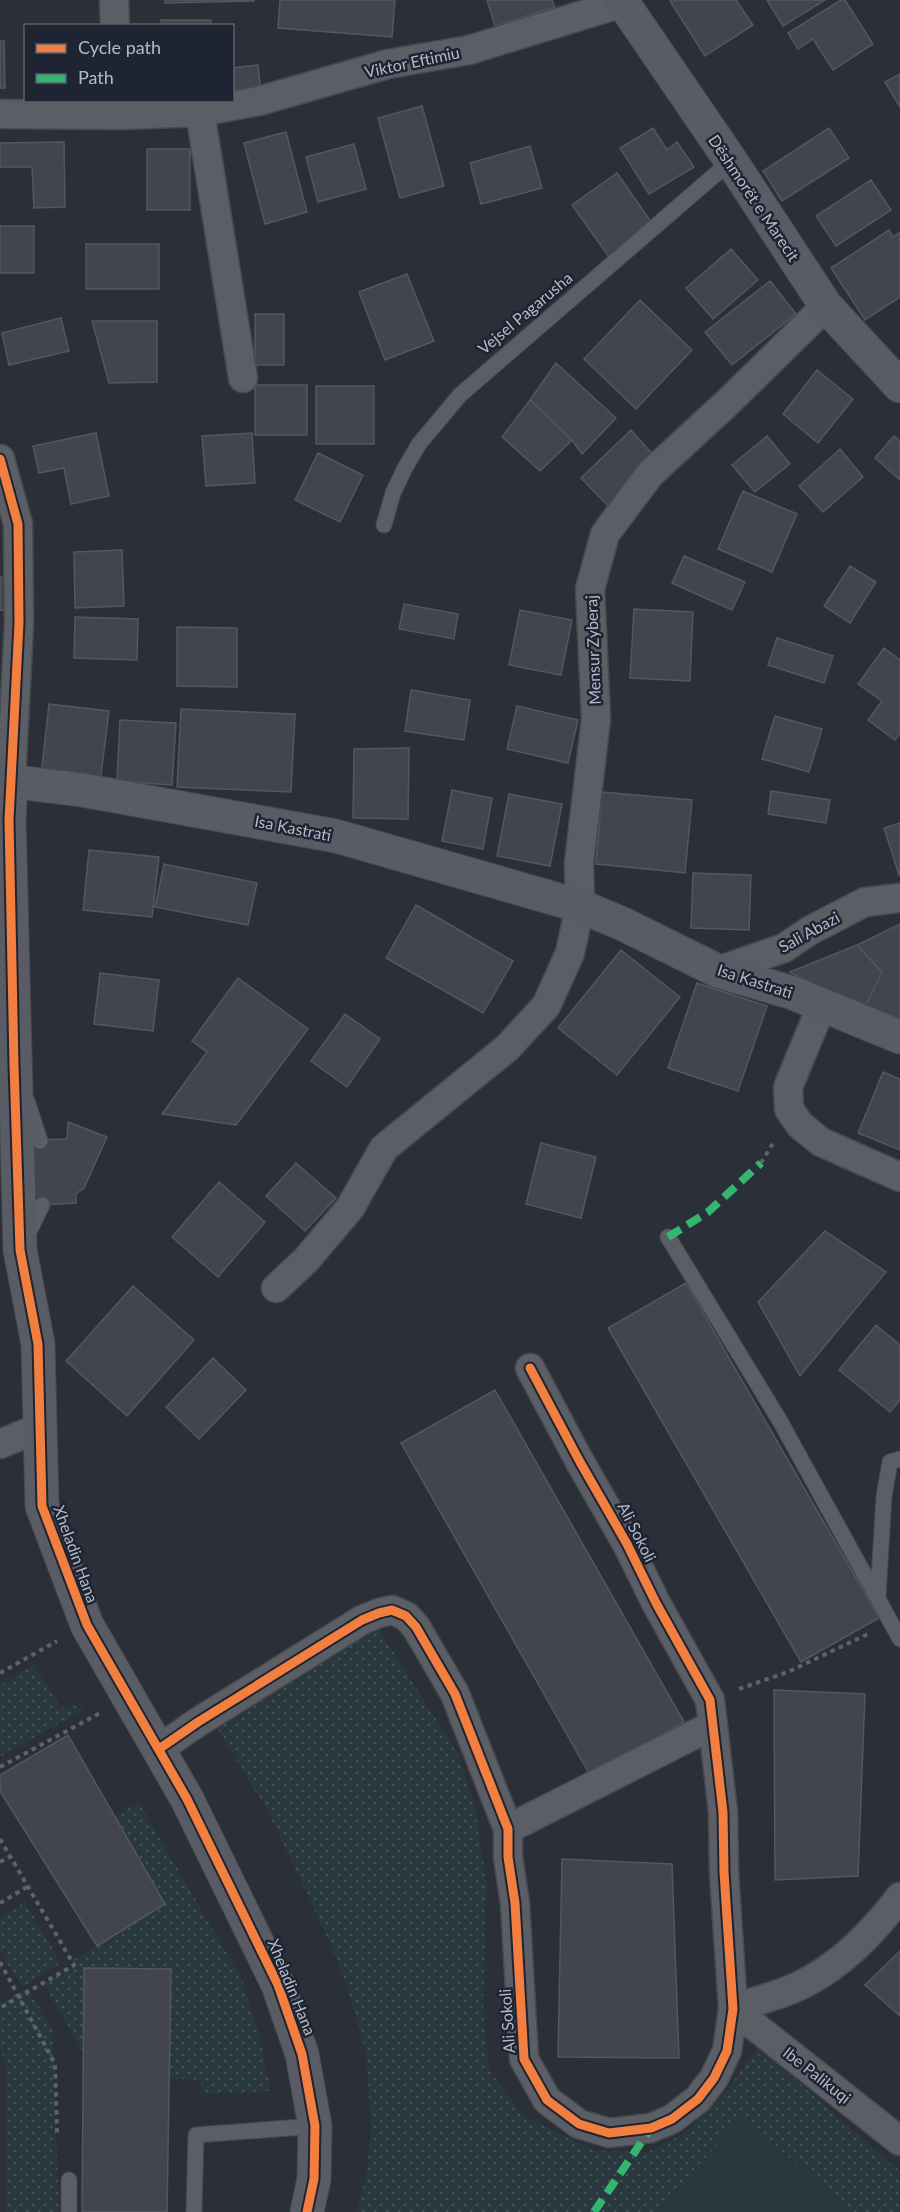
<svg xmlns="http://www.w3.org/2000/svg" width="900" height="2212" font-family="Lato,sans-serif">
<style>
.grass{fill:url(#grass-dots)}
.park{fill:#28383d}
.building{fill:#42454c;stroke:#53575f;stroke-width:1.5}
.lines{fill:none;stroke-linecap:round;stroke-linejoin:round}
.lane-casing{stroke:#464a50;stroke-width:17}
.street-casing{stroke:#464a50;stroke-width:31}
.secondary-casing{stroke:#464a50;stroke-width:35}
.path{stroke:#5e6269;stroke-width:4;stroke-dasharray:4.5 4.5;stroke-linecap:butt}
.lane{stroke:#5b5e65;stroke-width:15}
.street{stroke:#5b5e65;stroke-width:28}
.secondary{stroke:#595c64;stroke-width:33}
.quiet{stroke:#33b770;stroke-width:8;stroke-dasharray:15 8;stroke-linecap:butt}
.cycleway-casing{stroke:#1e2432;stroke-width:13}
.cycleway{stroke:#f27e40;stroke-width:9}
.labels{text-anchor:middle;stroke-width:5;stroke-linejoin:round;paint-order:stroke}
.street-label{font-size:16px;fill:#b5bac8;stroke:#1e2432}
</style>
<defs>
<pattern id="grass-dots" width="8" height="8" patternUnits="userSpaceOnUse" patternTransform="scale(1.5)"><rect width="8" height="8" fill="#28383d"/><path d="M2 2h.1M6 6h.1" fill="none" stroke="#455358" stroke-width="1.8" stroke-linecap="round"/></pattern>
</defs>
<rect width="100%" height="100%" fill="#2b2f37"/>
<path class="grass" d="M373,1620L458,1754L475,1806L487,1884L483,2008L489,2070L523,2115L595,2151L648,2152L683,2134L727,2090L758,2047L900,2171V2212H356L367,2172L371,2126L366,2054L347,1986L329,1941L267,1810L217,1728Z
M34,1665L61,1708L74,1705L84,1710L0,1757V1685Z
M139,1803L241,1977L260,2039L271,2091L202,2094L201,2080L169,2078L170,1969L84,1968L83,2052L44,1984L73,1966L71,1961L165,1904L114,1816Z
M25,1902L61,1963L22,1987L0,1952V1918Z
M27,1988L52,2027L59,2212H5V2060L0,2050V2003Z"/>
<path class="park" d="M743,2116L850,2212H656Z"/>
<path class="building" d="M165,0H254V1L165,3Z
M280,0H395L392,37L278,28Z
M487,0H552L555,7L495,26Z
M671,0H736L753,25L705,56L670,1Z
M767,0H825L783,26Z
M841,0H845L873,44L833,70L813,39L798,49L788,33Z
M161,20H211V26H161Z
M0,41H4L5,88H0Z
M258,65L261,93L232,96V68Z
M900,74V107L885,82Z
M422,106L444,186L400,198L378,118Z
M653,128L667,150L677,142L694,167L649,194L620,148Z
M829,128L849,158L782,201L763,171Z
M286,132L307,212L265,224L244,143Z
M64,142L65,207L34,208L32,167H0V143Z
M354,144L366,189L318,202L306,157Z
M530,146L542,188L481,204L470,163Z
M147,149H190V210H147Z
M617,173L654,226L609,257L572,205Z
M871,180L891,210L836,246L816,216Z
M0,226H34V273H0Z
M889,230L893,237L900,232V297L865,320L831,268Z
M86,244H159V289H86Z
M731,249L758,280L713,319L686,288Z
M407,274L434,341L385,360L359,292Z
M770,281L796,314L732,365L705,332Z
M640,300L692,350L636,409L584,359Z
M255,314H284V365H255Z
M61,318L69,351L9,365L2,333Z
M92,321H157V382L109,383Z
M556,363L616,418L582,454L572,440L530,400Z
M817,370L853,399L818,443L783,414Z
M255,385H307V435H255Z
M316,386H374V444H316Z
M530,400L572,440L540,471L502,437Z
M631,430L655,457L610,508L581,478Z
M96,433L109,496L71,504L64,468L39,473L33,446Z
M252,433L255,483L206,486L202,436Z
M767,436L790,464L755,492L732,465Z
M894,436L900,441V480L875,458Z
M840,449L863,477L823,512L799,486Z
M318,453L363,475L340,522L295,500Z
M743,491L797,514L772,572L718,549Z
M122,550L124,606L75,608L74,552Z
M684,556L745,582L732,610L672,583Z
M850,566L876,582L850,623L824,606Z
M0,577L11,579L5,611L0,610Z
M404,604L458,614L454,639L399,629Z
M634,609L693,612L690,681L630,678Z
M520,610L572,620L561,675L509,665Z
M75,617L138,619L137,660L74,658Z
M177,627L237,628V687L177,686Z
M777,638L833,656L824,683L768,665Z
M884,648L900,660V733L895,740L868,720L882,701L858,684Z
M411,690L470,700L464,740L405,731Z
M49,704L109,711L100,783L41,776Z
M517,706L578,720L568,763L507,749Z
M181,709L295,714L291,792L177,787Z
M775,716L822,729L809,772L762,759Z
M120,720L176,723L172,785L117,781Z
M409,748L408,819L353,818L354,749Z
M452,790L492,798L483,849L442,841Z
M771,791L830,800L826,823L768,814Z
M602,792L692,800L685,873L596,864Z
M509,794L562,804L550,866L497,856Z
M900,823V875H899L884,828Z
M89,850L159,857L152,917L83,910Z
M164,864L257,883L248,925L155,907Z
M693,873L751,875L749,930L691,928Z
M416,905L513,961L483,1013L386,958Z
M900,924V1021L863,1011L882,972L857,945Z
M857,945L882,972L863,1011L790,972Z
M621,950L680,997L617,1075L558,1028Z
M100,973L159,980L153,1031L94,1024Z
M238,978L308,1029L236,1125L162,1114L207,1052L192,1041Z
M697,983L767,1006L738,1091L668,1068Z
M345,1014L380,1039L347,1087L311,1061Z
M883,1072L900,1079V1150L858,1133Z
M68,1122L107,1137L84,1188L76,1194V1203L23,1206L22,1140L67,1139Z
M541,1143L596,1157L581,1218L526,1204Z
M296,1163L336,1198L305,1231L266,1196Z
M219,1182L265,1222L218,1277L172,1237Z
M825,1231L886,1272L800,1376L758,1302Z
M686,1283L879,1618L801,1662L608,1328Z
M133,1286L194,1340L127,1416L66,1361Z
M876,1325L900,1345V1400L890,1412L839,1370Z
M213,1358L246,1390L199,1439L166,1407Z
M495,1390L684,1722L590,1775L401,1443Z
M774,1690L865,1694L858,1876L775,1880Z
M68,1735L165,1904L97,1946L0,1791V1775Z
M562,1859L672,1864L679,2058L558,2057Z
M900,1951V2016L865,1985Z
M84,1968L171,1969L167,2212H82Z"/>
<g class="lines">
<g class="lane-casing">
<path id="lane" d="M384,525L393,493L405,468L419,444L460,395L731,161
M27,1101L40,1141
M27,1236L42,1205
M668,1237L780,1421L900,1639
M878,1596L884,1496L890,1462L900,1459
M69,2180V2212
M194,2212L196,2135L315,2126"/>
</g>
<g class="street-casing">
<path id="street" d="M114,0L115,26
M200,112L243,378
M0,114L123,115L200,112L259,101L388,64L469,50L622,3
M0,459L18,524L19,623L11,781
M718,971L784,948L809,931L865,902L900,898
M822,1005L788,1087L789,1109L800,1125L821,1142L900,1177
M276,1288L306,1260L350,1208L384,1148L507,1048L546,1006L570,953L580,906L579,863L596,719L590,589L605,534L650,474L727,403L826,306
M0,1444L41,1427
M159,1749L198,1722L362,1620L379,1613L392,1610L406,1616L416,1627L455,1694L508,1829V1857L515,1903L524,2059L547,2100L579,2124L609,2133L651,2128L672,2119L698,2099L714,2078L727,2051L733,2009L724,1872L723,1812L710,1700L656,1603L627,1544L580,1462L530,1368
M508,1829L713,1725
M733,2009L900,2141
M733,2009C754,2001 778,1996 799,1986C841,1966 872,1933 900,1897"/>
</g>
<g class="secondary-casing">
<path id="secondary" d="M621,0L731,161L826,306L900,386
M0,780L82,790L336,836L580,906L623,924L718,971L793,993L900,1037
M11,781L9,820L20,1250L38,1344L42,1506L87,1625L187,1799L278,1985L302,2054L315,2126L314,2179L307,2212"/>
</g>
<path class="path" d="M761,1163L773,1143
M0,1673L57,1641
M739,1689L790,1671L870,1633
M0,1767L100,1713
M0,1839L74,1965L0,2008
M0,1862L9,1857
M0,1903L27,1887
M0,1962L55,2064L57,2133"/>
<use href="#lane" class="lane"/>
<use href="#street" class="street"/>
<use href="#secondary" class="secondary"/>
<path class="quiet" d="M668,1237L708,1212L761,1163
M594,2212L651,2128"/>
<g class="cycleway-casing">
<path id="cycleway" d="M0,459L18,524L19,623L9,820L14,1065L20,1250L38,1344L42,1506L87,1625L187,1799L278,1985L302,2054L315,2126L314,2179L307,2212
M159,1749L198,1722L362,1620L379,1613L392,1610L406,1616L416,1627L455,1694L508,1829V1857L515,1903L524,2059L547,2100L579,2124L609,2133L651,2128L672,2119L698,2099L714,2078L727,2051L733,2009L724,1872L723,1812L710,1700L656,1603L627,1544L580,1462L530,1368"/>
</g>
<use href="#cycleway" class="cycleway"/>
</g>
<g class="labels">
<g class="street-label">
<text transform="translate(412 62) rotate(-12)" y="6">Viktor Eftimiu</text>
<text transform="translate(754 198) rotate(56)" y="6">Dëshmorët e Marecit</text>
<text transform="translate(525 313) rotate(-40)" y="6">Vejsel Pagarusha</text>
<text transform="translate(593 650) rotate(-92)" y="6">Mensur Zyberaj</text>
<text transform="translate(293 828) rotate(11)" y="6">Isa Kastrati</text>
<text transform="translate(809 932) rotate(-29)" y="6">Sali Abazi</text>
<text transform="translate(755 981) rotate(18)" y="6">Isa Kastrati</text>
<text transform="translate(637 1532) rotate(63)" y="6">Ali Sokoli</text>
<text transform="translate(76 1554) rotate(70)" y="6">Xheladin Hana</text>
<text transform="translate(292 1987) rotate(68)" y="6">Xheladin Hana</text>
<text transform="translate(507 2021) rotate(-94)" y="6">Ali Sokoli</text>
<text transform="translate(817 2075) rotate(38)" y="6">Ibe Palikuqi</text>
</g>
</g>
<rect x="24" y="24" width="210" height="78" fill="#1e2432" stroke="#5a606e" stroke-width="1.5"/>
<rect x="36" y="44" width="30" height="9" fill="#f27e40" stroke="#5a606e" stroke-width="1.5"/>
<text x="78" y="54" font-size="18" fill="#b5bac8">Cycle path</text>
<rect x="36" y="74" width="30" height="9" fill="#33b770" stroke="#5a606e" stroke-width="1.5"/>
<text x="78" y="84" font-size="18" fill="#b5bac8">Path</text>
</svg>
